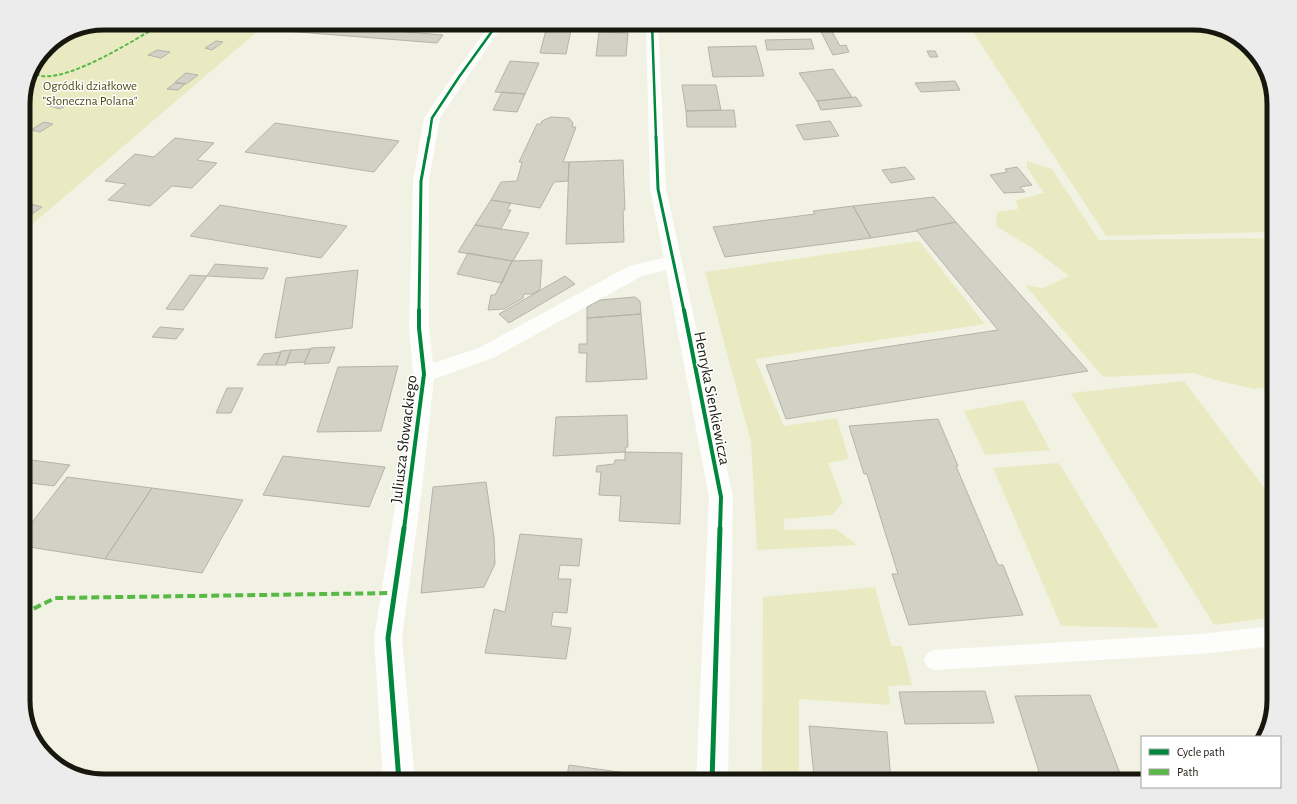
<svg xmlns="http://www.w3.org/2000/svg" width="1297" height="804" font-family="'Alegreya Sans',sans-serif">
<style>
.green{fill:#eaeac2}
.building{fill:#d1d1c6;stroke:#b3b3a9}
.lines{fill:none;stroke-linecap:round;stroke-linejoin:round}
.service{fill:#fdfdfb;fill-rule:evenodd}
.minor{fill:#fdfdfb;fill-rule:evenodd}
.quiet-far1{stroke:#58b947;stroke-width:2;stroke-dasharray:4 2;stroke-linecap:butt}
.quiet{stroke:#58b947;stroke-width:4;stroke-dasharray:8 4;stroke-linecap:butt}
.cycleway-far3-casing{stroke:#fff;stroke-width:4}
.cycleway-far2-casing{stroke:#fff;stroke-width:5}
.cycleway-far1-casing{stroke:#fff;stroke-width:6}
.cycleway-casing{stroke:#fff;stroke-width:8}
.cycleway-far3{stroke:#00873e;stroke-width:2.5}
.cycleway-far2{stroke:#00873e;stroke-width:3}
.cycleway-far1{stroke:#00873e;stroke-width:4}
.cycleway{stroke:#00873e;stroke-width:5}
.labels{text-anchor:middle;stroke-width:3;stroke-linejoin:round;paint-order:stroke}
.far-park-label{font-size:13px;fill:#4f4c10;stroke:#fff}
.street-label{font-size:16px;fill:#17170e;stroke:#fff}
.rim{fill:none;stroke:#17170e;stroke-width:5}
</style>
<rect width="100%" height="100%" fill="#f2f2e4"/>
<path class="green" d="M104,23H267L36,221L23,230V99L31,69L47,47L73,29Z
M1200,25L1218,30L1266,73L1274,99V232L1106,236L971,29Z
M1027,161L1052,169L1099,240L1274,238V386L1254,389L1219,381L1194,373L1103,377L1025,285L1043,288L1069,276L1032,248L996,226L997,212L1018,209L1016,200L1044,193L1027,168Z
M919,241L985,324L755,359L784,426L837,418L849,459L828,463L843,502L832,515L783,519L785,530L836,529L857,545L757,550L751,442L705,272Z
M1184,381L1274,501V617L1214,625L1071,393Z
M1023,400L1050,450L985,455L964,411Z
M1059,463L1159,628L1061,626L993,468Z
M875,587L891,646H902L912,685L888,686L890,705L799,699V773L762,771L763,597Z"/>
<path class="building" d="M266,23H297L443,35L437,43L260,29Z
M553,23H583L582,30H552Z
M596,23H623L622,29L595,28Z
M898,23H913L915,28H900Z
M819,28H830L840,46L846,45L849,52L833,55Z
M546,30H571L566,54L540,53Z
M599,32L628,33L626,56H596Z
M811,39L814,49L767,50L765,40Z
M216,41L223,42L212,50L205,48Z
M756,46L764,76L713,77L708,47Z
M157,50L170,52L161,58L148,55Z
M927,51H935L938,57H930Z
M510,61L539,63L525,94L495,92Z
M833,69L852,97L817,101L799,73Z
M186,73L198,75L186,84L175,82Z
M955,81L960,90L921,92L915,83Z
M175,83L185,84L178,90L167,89Z
M682,85H716L721,110L686,111Z
M502,92L525,94L517,112L493,110Z
M856,97L862,106L821,110L817,101Z
M64,98L74,101L60,109L50,106Z
M734,110L736,127H687L686,111Z
M551,117L569,118L573,123L572,127H576L563,162H569L568,181L554,182L540,208L491,200L501,182L517,181L522,162H519L537,124H541L542,121Z
M830,121L839,136L804,140L796,125Z
M44,122L53,124L40,132L31,130Z
M275,123L399,141L374,172L245,152Z
M175,138L214,143L197,160L217,163L192,188L172,186L150,206L108,200L126,184L105,181L135,154L154,157Z
M623,160L625,210H623L624,242L566,244L569,162Z
M905,167L915,179L891,183L882,170Z
M1017,167L1032,185L1020,187L1025,192L1004,193L990,175L1007,172L1005,169Z
M934,197L956,222L916,230L917,231L871,238L853,206Z
M491,200L511,203L507,210H511L501,229L475,225Z
M31,204L42,207L28,217L23,216V209Z
M220,205L347,226L321,258L190,236Z
M853,206L871,238L725,257L713,227L815,214L813,211Z
M956,222L1088,371L786,419L766,365L998,330L916,230Z
M475,225L501,229L529,233L513,261L458,252Z
M468,253L512,261L502,283L457,274Z
M542,260L540,289L533,294H524L523,298L504,309L488,310L491,295H495L512,261Z
M215,264L268,268L263,279L207,276Z
M358,270L352,328L275,338L286,278Z
M190,275L207,276L183,310L166,309Z
M565,276L575,284L509,323L499,314Z
M635,297L640,301L641,314L587,318V307L600,300Z
M641,314L647,379L586,382L587,353H579V344H587V318Z
M160,327L184,329L176,339L152,337Z
M335,347L329,363L304,364L311,348Z
M310,349L305,362L286,363L291,350Z
M291,350L286,365H276L281,351Z
M281,352L276,365H257L264,354Z
M398,366L381,431L317,432L338,367Z
M227,388H243L231,413H216Z
M627,415L628,447H626L625,452L553,456L556,417Z
M938,419L958,466H956L998,565H1003L1023,615L909,625L892,574H898L867,474H864L849,426Z
M625,452L682,453L680,524L619,521L621,496L599,495L601,472H596L597,466L614,464L615,460H625Z
M283,456L385,467L369,507L263,495Z
M23,459L70,465L54,486L23,482Z
M67,477L152,488L105,559L23,546V534Z
M486,482L494,537L495,564L484,587L421,593L433,487Z
M152,488L243,500L202,573L105,559Z
M520,534L582,539L579,566L560,565L558,579H571L567,613L553,612L551,626L571,628L566,659L485,653L494,609L505,612Z
M985,691L994,723L905,724L899,692Z
M1090,695L1123,781H1042L1015,696Z
M809,726L887,732L891,781H811V776H814Z
M569,765L654,777L653,781H566Z"/>
<g class="lines">
<path class="service" d="M1274,626V646L1200,654L934,670L927,667L924,660L927,653L934,650L1200,634Z"/>
<path class="minor" d="M491,23H504L440,118L429,181V328L433,363L479,348L629,266L664,258L650,189L646,23H658L666,189L733,497L728,781H696L709,497L666,270L642,276L493,358L434,379L422,488L402,638L415,781H383L374,638L398,488L413,374L409,328L413,181L424,118L454,74Z"/>
<path class="quiet-far1" d="M30,72C34,73 38,75 42,76C72,80 136,39 163,23"/>
<path class="quiet" d="M23,614L55,598L395,593"/>
<g class="cycleway-far3-casing">
<path id="cycleway-far3" d="M652,23L656,138
M429,138L432,118L459,77L498,23"/>
</g>
<g class="cycleway-far2-casing">
<path id="cycleway-far2" d="M656,137L658,189L684,311
M419,311L421,181L429,137"/>
</g>
<g class="cycleway-far1-casing">
<path id="cycleway-far1" d="M684,310L721,497L720,529
M404,529L424,374L419,328V310"/>
</g>
<g class="cycleway-casing">
<path id="cycleway" d="M399,781L388,638L404,528
M712,781L720,528"/>
</g>
<use href="#cycleway-far3" class="cycleway-far3"/>
<use href="#cycleway-far2" class="cycleway-far2"/>
<use href="#cycleway-far1" class="cycleway-far1"/>
<use href="#cycleway" class="cycleway"/>
</g>
<g class="labels">
<g class="far-park-label">
<text x="90" y="90">Ogródki działkowe<tspan x="90" dy="15">"Słoneczna Polana"</tspan></text>
</g>
<g class="street-label">
<text transform="translate(713 398) rotate(79)" y="6">Henryka Sienkiewicza</text>
<text transform="translate(403 439) rotate(-83)" y="6">Juliusza Słowackiego</text>
</g>
</g>
<path d="M0 0H1297V804H0ZM104 30H1193A74 74 0 0 1 1267 104V700A74 74 0 0 1 1193 774H104A74 74 0 0 1 30 700V104A74 74 0 0 1 104 30Z" fill="#ececec" fill-rule="evenodd"/>
<path class="rim" d="M104 30H1193A74 74 0 0 1 1267 104V700A74 74 0 0 1 1193 774H104A74 74 0 0 1 30 700V104A74 74 0 0 1 104 30Z"/>
<rect x="1141" y="736" width="140" height="52" fill="#ffffff" stroke="#a2a29f"/>
<rect x="1149" y="749" width="20" height="6" fill="#00873e" stroke="#a2a29f"/>
<text x="1177" y="756" font-size="12" fill="#17170e">Cycle path</text>
<rect x="1149" y="769" width="20" height="6" fill="#58b947" stroke="#a2a29f"/>
<text x="1177" y="776" font-size="12" fill="#17170e">Path</text>
</svg>
